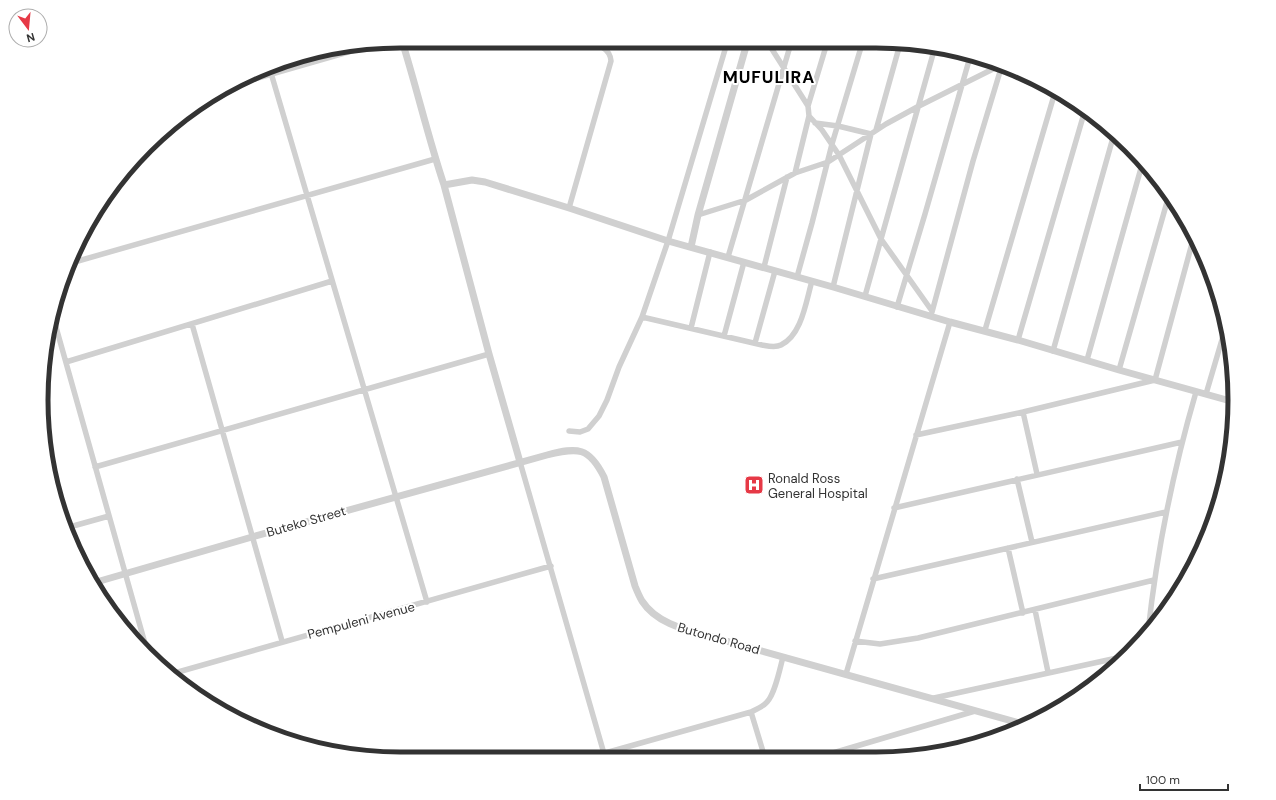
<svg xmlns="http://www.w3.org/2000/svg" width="1276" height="800" font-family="'DM Sans',sans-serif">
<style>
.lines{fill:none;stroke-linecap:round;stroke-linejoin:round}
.minor{stroke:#d0d0d0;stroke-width:5.5}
.tertiary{stroke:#d0d0d0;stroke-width:7}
.labels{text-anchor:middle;stroke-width:4;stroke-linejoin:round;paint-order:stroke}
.poi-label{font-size:13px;fill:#333;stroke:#fff;text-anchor:start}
.street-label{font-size:13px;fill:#333;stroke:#fff}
.district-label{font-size:17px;font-weight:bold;letter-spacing:1px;fill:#000;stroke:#fff}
.rim{fill:none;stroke:#333;stroke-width:5}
</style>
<rect width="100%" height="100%" fill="#fff"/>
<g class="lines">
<path class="minor" d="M768,43L808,106L809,116L822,130L839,155L881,239L932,311
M271,73L427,602
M808,106L827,43
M815,123L838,126L871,134
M876,130L900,44
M795,173L809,116
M569,208L611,61C610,47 597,45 585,42
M698,215L746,200L795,173L828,162L886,124L919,106L1001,65
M728,257L791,43
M71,263L435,159
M764,267L787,177
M797,277L812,223L832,144L862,44
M833,287L871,134
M865,296L935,47
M897,307L925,214L970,57
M932,312L973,161L1002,65
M642,317L762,345C768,346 775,348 781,345C802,335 806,301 812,281
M54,320L146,647
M192,324L282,641
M691,328L710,252
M985,330L1055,92
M724,336L744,262
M1018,340L1085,110
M755,343L775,271
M1053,351L1114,134
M1087,360L1143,161
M66,362L332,281
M1119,370L1169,195
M1206,394L1226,326
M1023,412L1037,474
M569,431L580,432L588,429L599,416L607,400L619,367L642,317L668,241L727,43
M916,435L1023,412L1155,380L1194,236
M520,462L605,757
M95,467L489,354
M1017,479L1032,542
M894,508L1182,442
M66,528L109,516
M1008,548L1023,613
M873,579L1166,512
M1035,610L1048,672
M1148,632C1157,550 1173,471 1196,392
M855,641L880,644L918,638L1154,580
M171,674C297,637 424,603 551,566
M846,674L950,322
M934,698L1126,656
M751,712L765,758
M591,757L751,712C756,709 763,707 767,702C775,694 780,668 783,657
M816,758L975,711"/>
<path class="tertiary" d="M402,41C417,89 428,137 444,185L489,354L520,462
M248,80L367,46
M444,185L472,180L485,182L569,208L668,241L833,287L950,322L1018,340L1119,370L1234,402
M691,247L698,215L747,43
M93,583L252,537L547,455C578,447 589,447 604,477L635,586C637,591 639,596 642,601C658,626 692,631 719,639L1023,724"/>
</g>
<defs>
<g id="hospital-square" transform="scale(1)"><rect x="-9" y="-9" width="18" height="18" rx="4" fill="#e63946" stroke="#fff"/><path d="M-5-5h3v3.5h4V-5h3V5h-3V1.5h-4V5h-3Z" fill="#fff"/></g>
</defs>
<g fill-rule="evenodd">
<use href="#hospital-square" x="754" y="485"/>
</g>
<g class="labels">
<g class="poi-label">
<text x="768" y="483">Ronald Ross<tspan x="768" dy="15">General Hospital</tspan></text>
</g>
<g class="street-label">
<text transform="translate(306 521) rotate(-16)" y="5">Buteko Street</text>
<text transform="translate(361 620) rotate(-15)" y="5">Pempuleni Avenue</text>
<text transform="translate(719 638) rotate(16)" y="5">Butondo Road</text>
</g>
<g class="district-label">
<text x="769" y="83">MUFULIRA</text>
</g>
</g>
<path d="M0 0H1276V800H0ZM400 48H876A352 352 0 0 1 1228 400V400A352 352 0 0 1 876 752H400A352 352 0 0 1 48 400V400A352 352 0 0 1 400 48Z" fill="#fff" fill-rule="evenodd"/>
<path class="rim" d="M400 48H876A352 352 0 0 1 1228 400V400A352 352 0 0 1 876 752H400A352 352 0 0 1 48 400V400A352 352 0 0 1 400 48Z"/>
<g transform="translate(28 28) rotate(164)"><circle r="19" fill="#ffffff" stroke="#adadad"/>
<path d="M0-3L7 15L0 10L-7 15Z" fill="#e63946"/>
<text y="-6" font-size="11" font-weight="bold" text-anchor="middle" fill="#333333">N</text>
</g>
<path d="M1140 784v6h88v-6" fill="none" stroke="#333333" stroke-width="2"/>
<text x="1146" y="784" font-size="12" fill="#333333" stroke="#ffffff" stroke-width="3" paint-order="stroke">100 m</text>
</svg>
